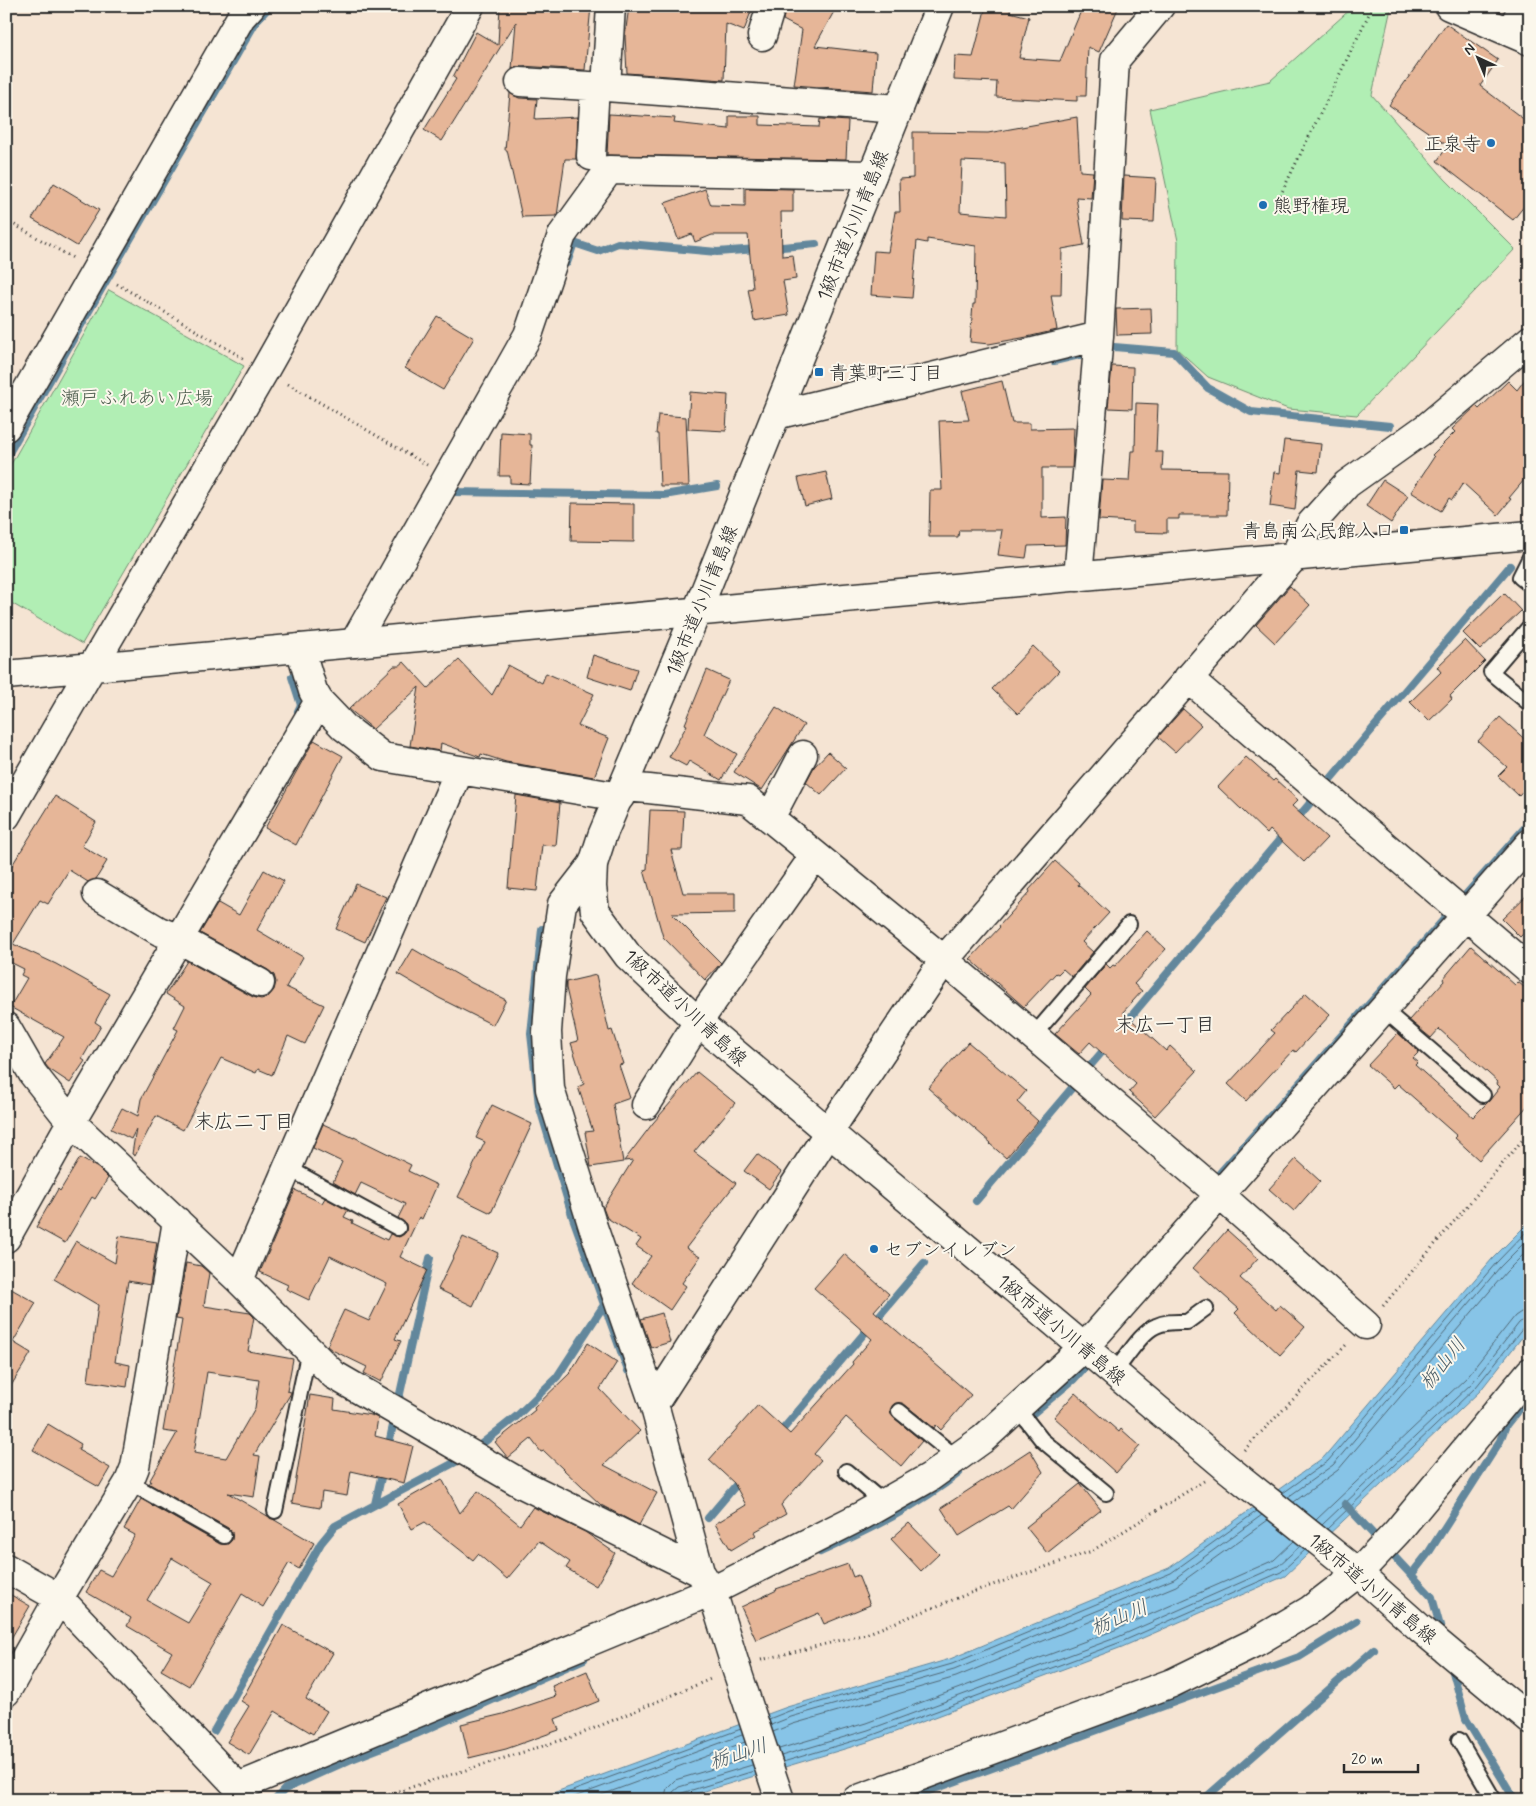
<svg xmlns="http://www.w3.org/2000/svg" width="1536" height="1806" font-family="Mynerve,'Klee One',sans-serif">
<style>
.green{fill:#b1eeb4;stroke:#6e8c70}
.water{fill:#87c4e7;stroke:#62879c}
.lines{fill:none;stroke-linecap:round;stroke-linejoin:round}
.shore{stroke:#506876;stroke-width:1}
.stream{stroke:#62879c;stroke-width:8}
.building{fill:#e6b698;stroke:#2b2b2b;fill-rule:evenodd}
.service-casing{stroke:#2b2b2b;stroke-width:18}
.minor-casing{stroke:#2b2b2b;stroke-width:31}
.tertiary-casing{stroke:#2b2b2b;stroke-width:31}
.path{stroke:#2b2b2b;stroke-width:3;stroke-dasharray:1 4;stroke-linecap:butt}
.service{stroke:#fbf7ec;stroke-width:14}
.minor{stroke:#fbf7ec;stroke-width:28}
.tertiary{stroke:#fbf7ec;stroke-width:28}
.poi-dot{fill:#1f6fb2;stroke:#fbf7ec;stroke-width:2}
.labels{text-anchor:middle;stroke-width:4;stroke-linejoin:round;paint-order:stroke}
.poi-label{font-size:19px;fill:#2b2b2b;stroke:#fbf7ec;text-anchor:start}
.street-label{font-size:19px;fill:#2b2b2b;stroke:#fbf7ec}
.park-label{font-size:19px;fill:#4c5c4d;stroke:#fbf7ec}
.neighbourhood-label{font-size:20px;fill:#2b2b2b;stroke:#fbf7ec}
.water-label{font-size:20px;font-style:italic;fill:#475963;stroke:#fbf7ec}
</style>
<rect width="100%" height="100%" fill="#f5e4d3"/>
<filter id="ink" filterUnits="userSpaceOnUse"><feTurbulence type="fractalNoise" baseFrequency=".02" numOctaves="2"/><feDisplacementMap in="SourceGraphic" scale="10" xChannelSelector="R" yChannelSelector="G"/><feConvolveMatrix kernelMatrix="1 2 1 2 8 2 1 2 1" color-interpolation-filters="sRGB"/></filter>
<g filter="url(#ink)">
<path class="green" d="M1353,7L1391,8L1372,95L1445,179L1515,249L1357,415L1288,409L1208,377L1177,349L1178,241L1150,109L1270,81Z
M109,290L244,366L82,644L6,600V473Z"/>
<path class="water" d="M1530,1221V1327L1480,1391L1285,1576L1122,1647L871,1741L675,1800H534L787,1707L950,1659L1169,1568L1324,1457L1492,1259Z"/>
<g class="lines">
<path class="shore" d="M1283,1493L1328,1461L1496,1263L1530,1228
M1288,1497L1333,1465L1500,1267L1530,1237
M1294,1502L1338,1470L1506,1272L1530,1248
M1316,1520L1466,1378L1515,1316L1521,1312L1530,1311
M1322,1525L1472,1383L1519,1323L1524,1319L1530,1318
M1327,1529L1476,1387L1524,1327L1530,1325
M769,1719L789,1711L952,1664L1171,1573L1257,1511
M771,1725L791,1717L954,1670L1174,1579L1262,1515
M773,1732L793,1724L956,1677L1176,1586L1268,1520
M779,1749L866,1723L1115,1630L1274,1560L1294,1541
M781,1756L868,1730L1118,1637L1278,1566L1300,1546
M783,1762L870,1736L1121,1642L1281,1572L1305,1550
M548,1800L741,1729
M566,1800L742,1735
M588,1800L745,1742
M664,1800L667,1788L675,1780L750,1758
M672,1800L673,1792L679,1787L752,1765
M678,1800L679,1795L682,1793L754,1771"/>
<path class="stream" d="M771,248L816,244
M567,263L574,243L598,251L618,243L717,252L757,249
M1103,350L1114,347L1174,352L1208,388L1251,412L1390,426
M1054,361L1092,352
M6,458L102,288L257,20L270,6
M452,492L664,495L717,486
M292,677L301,705L298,711
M1295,821L1510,566
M542,929L531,1034L539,1105L573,1218L628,1371
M1123,1026L1286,832
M1090,1066L1108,1045
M1220,1173L1530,822
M976,1201L1071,1089
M1025,1420L1073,1380L1092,1359
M778,1435L924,1263
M388,1448L430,1258
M474,1450L517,1416L557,1377L604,1305
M375,1504L383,1469
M1345,1504L1432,1597L1443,1637
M708,1518L742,1478
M820,1552C868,1530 918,1506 959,1473
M1411,1575L1429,1552L1500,1441L1506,1425L1530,1395
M1451,1665L1466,1719L1515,1800
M214,1731L321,1543L335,1526L465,1457
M275,1800L285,1789L349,1760L416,1734L584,1659
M904,1800L1299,1657L1357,1621
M1203,1800L1374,1650"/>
</g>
<path class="building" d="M500,6H591L585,70L521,66L512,69L516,22L442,141L424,130L456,79L453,77L476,32L498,45Z
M629,6H668L686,8L685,6H753L744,31L726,24L724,80L627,73L625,36Z
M786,6H837L815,46L876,53L873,91L794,85L802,30L783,20Z
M986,6H1011L1010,12L1029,17L1019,58L1060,61L1083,6H1119L1099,52L1088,47L1086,96H1077V101L996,97L997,82L954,80L955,56L973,57Z
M1446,24L1498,60L1480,86L1530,124V199L1513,220L1437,161L1448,146L1389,105Z
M510,93L519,98L537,99L535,119L578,117L576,159H565L557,216L522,217L507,150H505Z
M609,114L675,118L674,123L729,129V116H760V125L819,127L820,119L848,121L846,159L607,155Z
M1077,117L1080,171L1093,172L1091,198L1076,197L1084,245L1062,249L1061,295H1051L1057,330L1027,337L989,344L970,342L973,304H975L976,246L927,239V243L917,241L912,298L871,295L874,251L888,252L895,212H900L899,179L913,178V132L988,133ZM962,161L1005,163L1006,216L960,212Z
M1124,176L1156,178L1154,222L1122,221Z
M54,183L99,210L77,246L32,219Z
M745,188L793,189V212H781L782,256L793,255L796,279L783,281L789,315L754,321L748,289L753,288L748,235H712L695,242L692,234L678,239L665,203L705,189L711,205L745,206Z
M1151,308L1152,334L1117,335L1116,309Z
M437,316L474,338L443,390L405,368Z
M1112,366L1133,367L1132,409L1108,408Z
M1530,373V473L1509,498L1511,499L1498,515L1463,483L1452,500L1449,498L1441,511L1411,492L1434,457L1432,455L1455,432L1452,429L1476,406L1479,409L1508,381L1517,390Z
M1002,381L1012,423H1030V429L1074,428L1072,468H1042V518L1066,517L1065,545L1028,546L1026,558L998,555L1002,530H959L958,537H929L930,490H942L939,421L969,420L962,391Z
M690,392L728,395L726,431L688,429Z
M1136,403L1158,404L1156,452H1163L1162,470L1228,471L1227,515H1179V519H1167V533L1133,532V522L1099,520L1102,480L1129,481L1131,451H1135Z
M658,415L686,417L689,486H660L658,434H656Z
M501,432L530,434V445H532L530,484L510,483V476H499Z
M1284,440L1321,444L1318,472L1299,470L1295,510L1270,506L1274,472L1280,473Z
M826,472L832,499L805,506L798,478Z
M1383,480L1408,496L1391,523L1366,506Z
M572,503L634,504V542L571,541Z
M1290,586L1310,605L1275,643L1256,625Z
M1504,593L1521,611L1480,650L1463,633Z
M1465,640L1485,661L1450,696L1452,699L1429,721L1410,702L1441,672L1437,667Z
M1033,646L1059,671L1018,714L992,689Z
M593,655L637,669L630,691L587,677Z
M459,660L492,695L508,665L542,683L546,673L594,694L578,726L609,738L594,777L506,762L481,754L480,757L441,743L440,751L410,746L419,687L373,729L349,709L394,666H399L404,662L428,688Z
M707,670L729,680L704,734L737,754L721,780L689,761L686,766L669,757L687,725L685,724Z
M776,707L804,725L762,790L734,772Z
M1183,709L1201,725L1175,752L1158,737Z
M1500,717L1530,744V784L1519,796L1498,776L1507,767L1478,741Z
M314,740L343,756L296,845L265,828Z
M828,752L846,768L821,795L806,782L814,767Z
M1246,757L1273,781L1275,779L1298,800L1292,806L1327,838L1304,862L1270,830L1267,834L1218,787Z
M516,795L560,803L556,846L542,845L537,891L508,888Z
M55,796L96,822L82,846L107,861L96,879L88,882L69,870L48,904L40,900L13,944L56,964L110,994L95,1022L101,1026L82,1059L85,1061L70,1083L49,1069L45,1064L64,1037L10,1007L27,978L21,975L24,969L6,960V875Z
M650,810L684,811L682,850H671L683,893H735V913L672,914L721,963L705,980L663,937L644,870L647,869Z
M1055,861L1079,883L1078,885L1109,913L1082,942L1093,952L1072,977L1063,969L1058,974L1056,973L1024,1007L970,959L1000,927L999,926L1030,892L1029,890Z
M264,870L284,881L257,930L303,957L286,987L324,1005L305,1044L288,1036L272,1075L258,1069L256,1073L221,1058L183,1130L156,1116L135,1156L132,1154L136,1129L131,1139L111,1129L122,1108L138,1116L141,1099L178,1030L174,1028L185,1006L166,994L187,961L253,997L261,999L268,997L274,990L276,982L274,975L268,970L200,933L218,903L239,915Z
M356,884L386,897L365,942L336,929Z
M1530,892V927L1520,937L1502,919Z
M1147,931L1166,949L1134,984L1142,991L1123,1012L1166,1051L1170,1046L1197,1071L1155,1116L1129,1092L1136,1084L1090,1042L1079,1054L1055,1034L1091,995L1085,989L1106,964L1110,968L1113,965L1115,966Z
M1471,946L1515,985L1518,982L1530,992V1103L1479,1160L1455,1138L1457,1136L1398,1084L1394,1088L1368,1065L1398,1033L1419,1052L1413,1058L1418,1062L1415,1065L1473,1117L1489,1101L1500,1087L1497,1084L1498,1082L1439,1029L1431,1038L1409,1020L1444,981L1443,979Z
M413,949L472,983L506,1000L493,1025L439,998L398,974Z
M596,975L609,1031L612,1030L623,1064L619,1065L630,1098L613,1104L623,1162L591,1167L585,1132L593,1131L578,1087L584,1084L571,1043L578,1041L566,988V982Z
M1306,993L1330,1015L1296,1052L1293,1050L1246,1101L1228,1084L1275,1033L1271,1030Z
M968,1042L1026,1091L1017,1102L1038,1121L1006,1158L990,1144L991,1143L928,1088Z
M697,1072L735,1103L694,1152L736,1183L686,1248L700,1257L682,1283L686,1286L670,1310L632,1283L651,1256L636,1246L641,1239L607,1218L603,1208L633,1160L624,1161L653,1123Z
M492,1105L532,1124L491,1213L458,1197L485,1142L476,1138Z
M323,1124L354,1138V1137L411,1165L408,1171L437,1185L422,1219L419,1217L400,1257L427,1270L395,1339L401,1341L381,1382L364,1373L367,1367L332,1350L327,1346L344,1310L369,1321L387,1284L330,1256L309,1300L286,1289L288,1285L260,1272L295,1190L322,1203L325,1198L348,1210L344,1217L353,1221L352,1223L387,1240L390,1234L399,1237L406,1232V1224L398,1218L405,1204L361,1183L355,1195L333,1182L342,1162L313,1148Z
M757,1154L781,1172L769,1189L744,1171Z
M80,1158L98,1168L108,1178L95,1199L92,1197L65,1243L36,1227L58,1189L60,1191Z
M1296,1159L1320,1181L1294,1211L1269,1189Z
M1227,1230L1258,1258L1240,1278L1276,1310L1280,1305L1305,1327L1280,1355L1235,1313L1239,1309L1193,1268Z
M119,1236L157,1242L150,1285L128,1281L115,1362L130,1365L127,1387L88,1381L98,1305L54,1279L76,1241L115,1263Z
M463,1237L498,1253L473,1306L438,1289Z
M844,1254L889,1294L874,1311L971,1395L941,1430L936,1425L934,1428L904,1404L896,1403L893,1405L890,1410L893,1417L922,1441L901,1466L846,1417L814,1454L821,1460L781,1505L786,1514L754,1532L756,1535L731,1550L715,1524L746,1505L734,1483L709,1460L758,1405L790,1434L853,1364L852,1362L872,1339L814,1288Z
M186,1263L201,1266L209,1273L204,1306L250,1313L254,1317L248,1351L293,1359L287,1391L291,1392V1393L254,1455L260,1456L254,1497L228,1493L314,1543L299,1569L289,1563L263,1607L242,1594L189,1686L161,1670L172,1652L127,1626L131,1618L86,1592L99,1570L111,1576L135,1535L124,1529L141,1499L220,1544H228L232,1540V1532L228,1528L149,1484L151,1481L150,1480L177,1433L163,1431L182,1320L176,1319ZM207,1372L259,1380L255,1408L226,1458L194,1453ZM172,1558L213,1582L188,1623L147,1600Z
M6,1286L36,1303L13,1342L31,1353L6,1394Z
M662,1313L670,1342L651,1348L641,1319Z
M588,1343L617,1362L600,1389L640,1431L604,1465L657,1493L639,1525L601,1505L544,1451L541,1452L531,1439L508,1458L495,1442L535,1410L534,1408L570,1373Z
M1075,1393L1119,1432L1121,1429L1140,1446L1116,1473L1054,1417Z
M310,1395L335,1399L334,1409L371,1415L378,1418L375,1436L413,1446L404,1483L351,1471L347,1496L322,1492L320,1508L292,1503Z
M48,1424L81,1444L78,1450L110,1468L99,1487L33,1450Z
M1030,1450L1043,1472L1011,1509L1008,1506L959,1536L941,1508Z
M442,1479L460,1513L478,1491L520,1525L533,1507L585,1532L615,1553L596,1586L566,1568L570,1562L539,1541L507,1579L478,1554L473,1560L425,1522L412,1529L398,1504Z
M1080,1484L1101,1510L1047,1553L1026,1527Z
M909,1523L939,1554L921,1571L891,1539Z
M848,1564L853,1577L858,1575L870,1605L824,1624L819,1613L756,1640L741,1607L777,1590L776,1589Z
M6,1592L30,1606L6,1647Z
M283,1625L333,1653L306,1699L327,1711L313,1734L275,1711L249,1755L227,1742L249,1706L241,1701Z
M587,1671L599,1701L555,1719L559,1730L506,1749L469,1758L461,1724L503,1714L556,1696L552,1686Z"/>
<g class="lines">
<g class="service-casing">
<path id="service" d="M1530,557L1520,577L1530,585
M1530,626L1491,672L1530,704
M1383,1009L1483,1095
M1033,1036L1129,924
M288,1168L398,1228
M1114,1372C1125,1360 1141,1332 1156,1326C1166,1321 1176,1322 1187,1322L1206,1308
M1017,1408L1042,1440L1106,1493
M899,1411L957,1458
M846,1471L884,1503
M129,1482L224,1536
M275,1511L309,1350
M1459,1740L1494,1800"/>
</g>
<g class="minor-casing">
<path id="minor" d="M611,6L606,87L899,109
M1449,6L1530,41
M1511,32L1523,6
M762,36L771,6
M520,82L606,87
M591,156L595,86
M776,415L1099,336
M6,427L241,17L251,6
M1078,577L1099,336L1115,60L1160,6
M354,643L528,335L562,235L609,170L872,175
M300,648L313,691L319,701L344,727L383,757L620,797
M92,667L266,368L470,6
M1188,678L1530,970
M624,787L649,789L748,800L944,960L1219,1194L1366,1325
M770,818L803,755
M593,864L562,904L551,976L547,1032L550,1089L593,1227L654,1404L700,1572L712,1591L737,1671L780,1800
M97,894L159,931L177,938L260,983
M6,1027L33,1074L71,1122L239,1280L334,1375L522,1484L700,1572
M646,1105L698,1022L815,855
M6,1238L71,1122L319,701
M239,1280L459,771
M654,1404L841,1113L944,960L1294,557L1310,525L1347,484L1427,427L1530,340
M6,1568L59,1598L238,1787L712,1591L863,1515L930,1477L983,1439L1084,1347L1099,1331L1530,843
M6,1692L59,1598L129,1482L135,1467L177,1221
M856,1800L1172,1683L1256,1642L1310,1610L1358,1573L1397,1532L1530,1372"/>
</g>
<g class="tertiary-casing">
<path id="tertiary" d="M940,6L697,611L602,836L593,864L592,887L595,911L628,956L698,1022L1227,1468L1358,1573L1421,1629L1530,1720
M6,675L1530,535
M6,816L92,667"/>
</g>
<path class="path" d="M1278,200L1373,6
M6,220L73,258
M117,284L243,358
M288,384L427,465
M1383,1306L1530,1131
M1244,1450L1348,1343
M761,1660L866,1634L978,1590L1092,1551L1204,1481
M370,1800L578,1735L713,1678"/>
<use href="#service" class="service"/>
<use href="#minor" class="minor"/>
<use href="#tertiary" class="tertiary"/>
</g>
</g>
<g class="poi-dot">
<circle cx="1491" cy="143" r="5"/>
<circle cx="1263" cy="205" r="5"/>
<rect x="814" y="367" width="10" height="10" rx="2.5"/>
<rect x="1399" y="525" width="10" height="10" rx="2.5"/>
<circle cx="874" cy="1249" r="5"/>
</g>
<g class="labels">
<g class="poi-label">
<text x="1481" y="150" text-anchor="end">正泉寺</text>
<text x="1273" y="212">熊野権現</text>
<text x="829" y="379">青葉町三丁目</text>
<text x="1394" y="537" text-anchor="end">青島南公民館入口</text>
<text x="884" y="1256">セブンイレブン</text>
</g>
<g class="street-label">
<text transform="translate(852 225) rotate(-68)" y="7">1級市道小川青島線</text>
<text transform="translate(701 600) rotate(-68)" y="7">1級市道小川青島線</text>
<text transform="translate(686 1007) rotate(43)" y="7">1級市道小川青島線</text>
<text transform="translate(1062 1329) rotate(40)" y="7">1級市道小川青島線</text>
<text transform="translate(1373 1588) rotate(40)" y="7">1級市道小川青島線</text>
</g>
<g class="park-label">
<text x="137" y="404">瀬戸ふれあい広場</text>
</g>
<g class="neighbourhood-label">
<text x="1165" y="1031">末広一丁目</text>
<text x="244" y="1128">末広二丁目</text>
</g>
<g class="water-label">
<text transform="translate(1442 1363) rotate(-51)" y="7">栃山川</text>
<text transform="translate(1119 1617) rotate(-23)" y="7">栃山川</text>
<text transform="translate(738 1753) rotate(-18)" y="7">栃山川</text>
</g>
</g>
<rect width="1536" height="1806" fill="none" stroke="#fbf7ec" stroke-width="25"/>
<rect x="12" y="12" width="1511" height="1781" fill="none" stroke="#2b2b2b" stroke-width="2" filter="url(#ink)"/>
<g transform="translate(1478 58) rotate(316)" stroke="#fbf7ec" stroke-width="4" paint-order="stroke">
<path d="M0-4L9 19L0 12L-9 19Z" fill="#2b2b2b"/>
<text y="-8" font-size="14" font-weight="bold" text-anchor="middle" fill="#2b2b2b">N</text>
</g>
<path d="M1344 1764v8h74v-8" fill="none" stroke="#2b2b2b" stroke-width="2.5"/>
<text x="1351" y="1764" font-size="15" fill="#2b2b2b" stroke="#fbf7ec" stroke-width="4" paint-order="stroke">20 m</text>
</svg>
